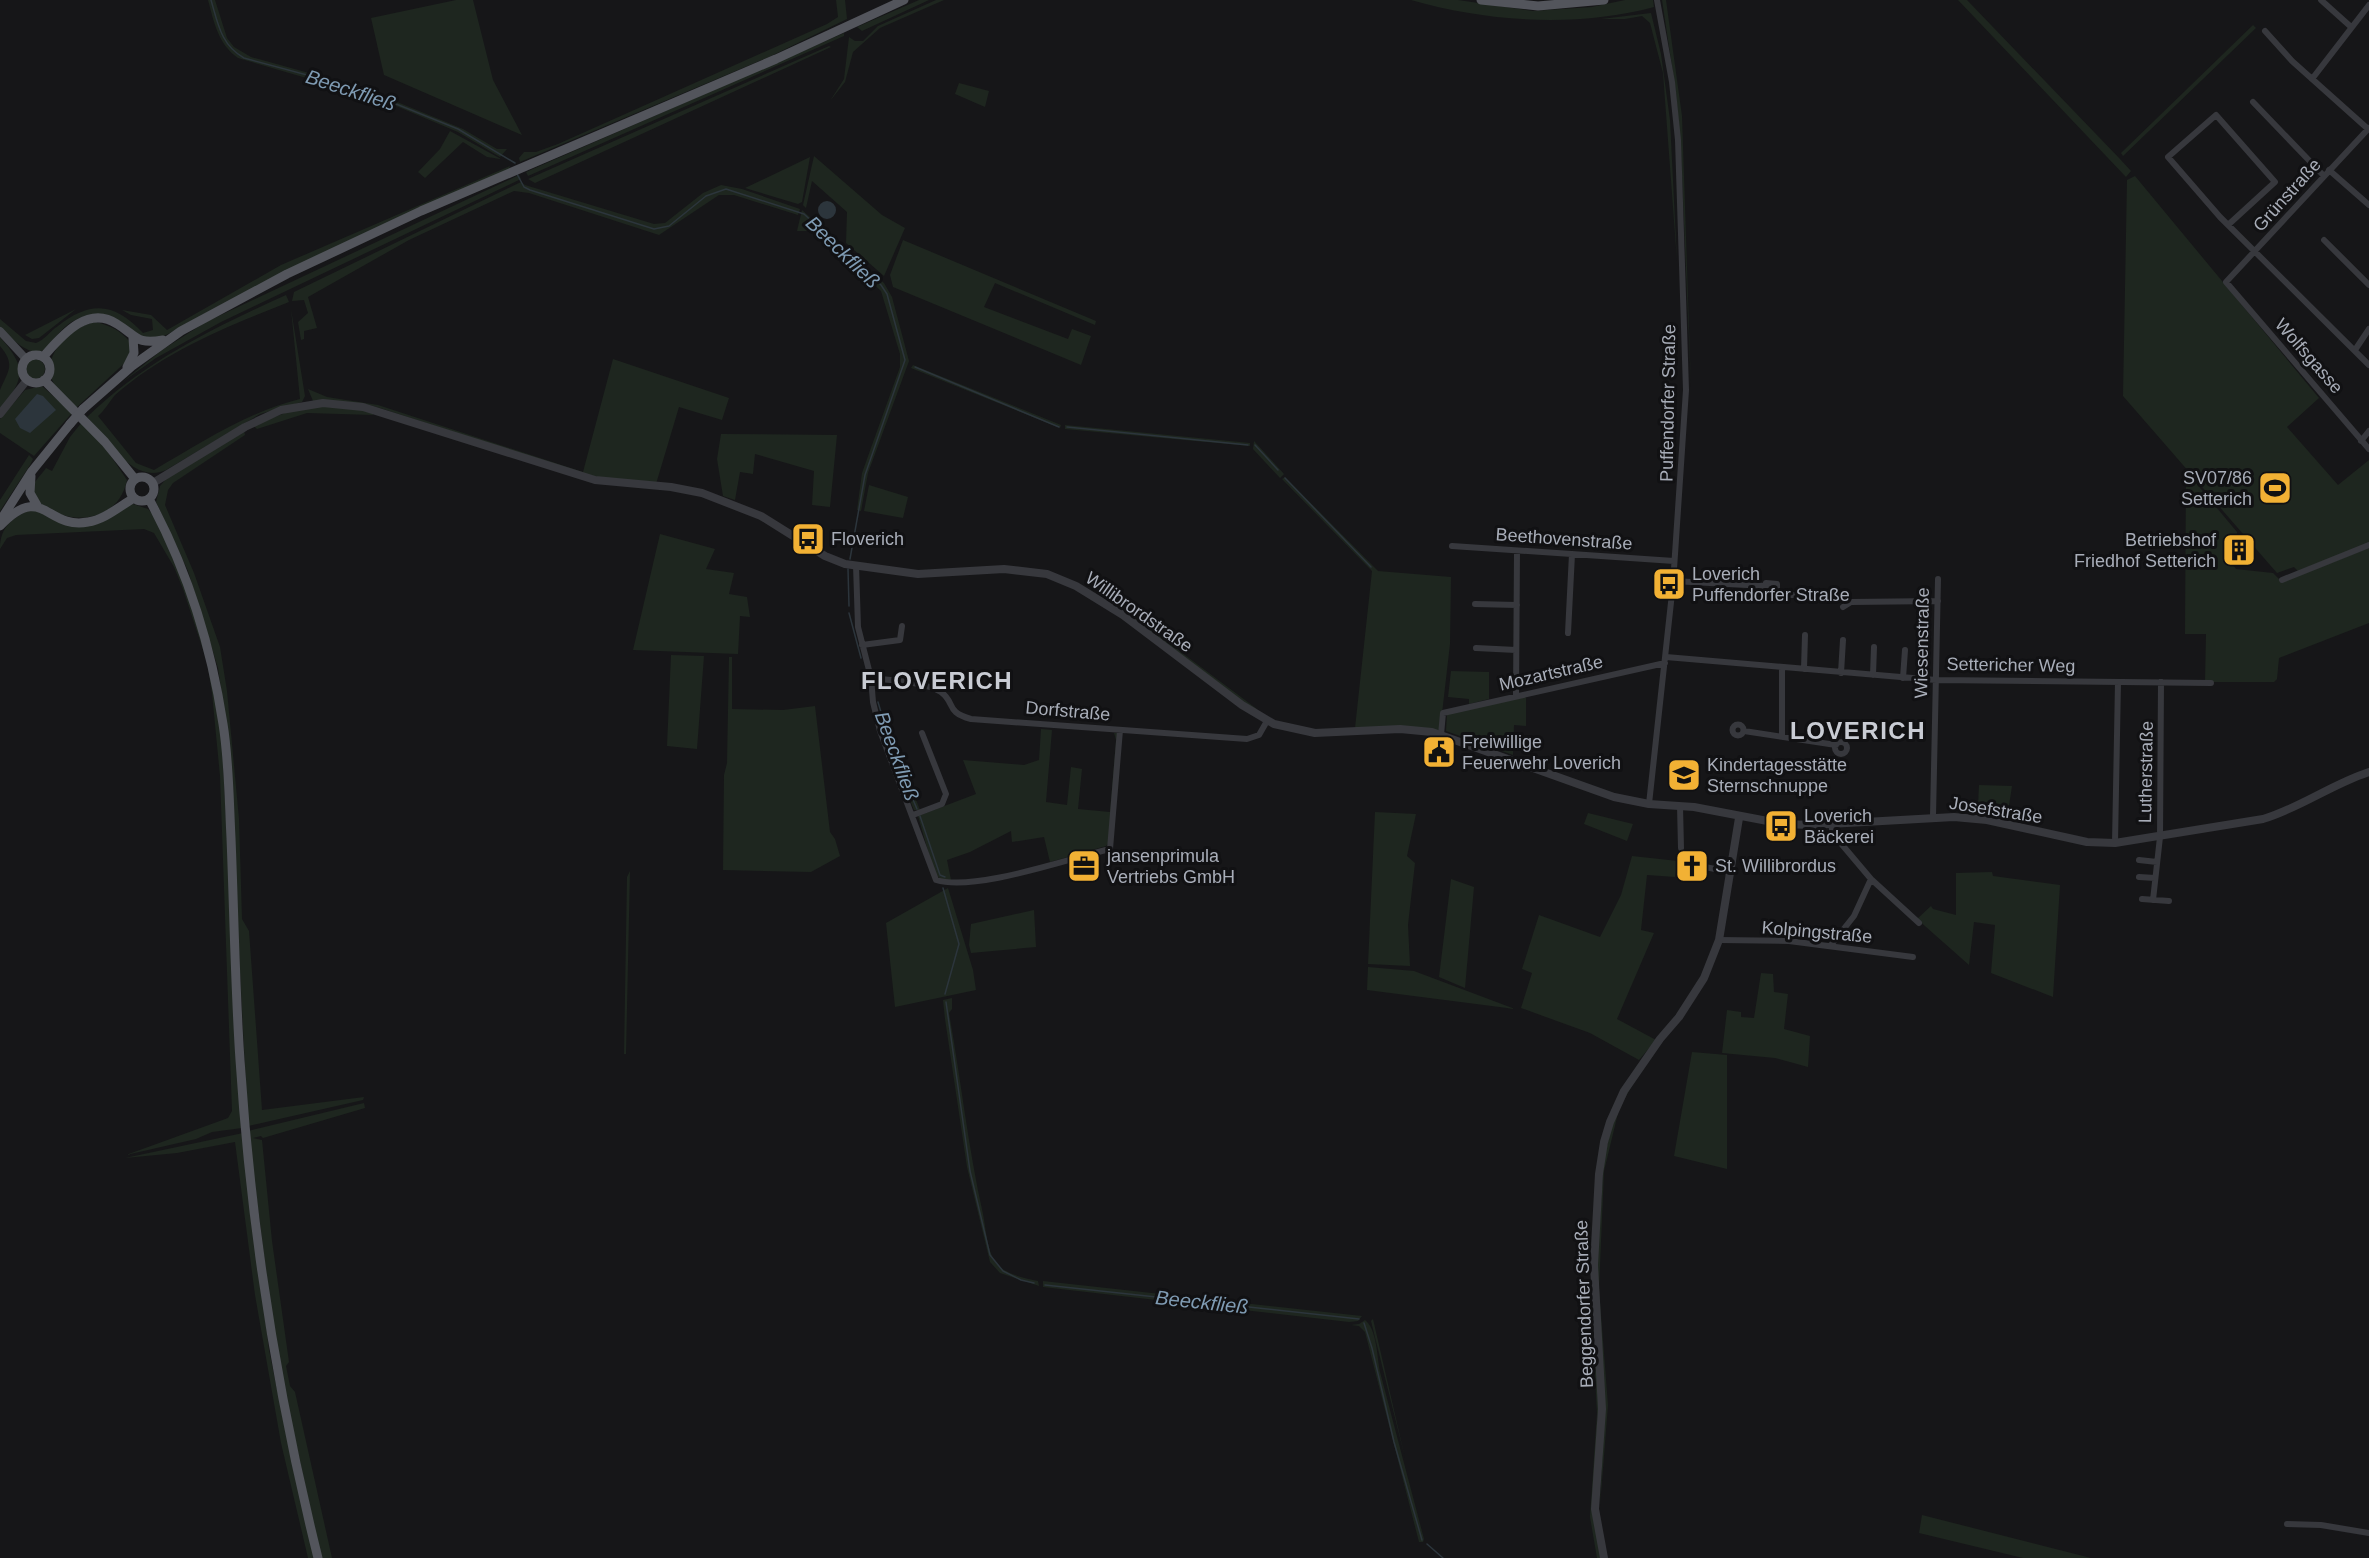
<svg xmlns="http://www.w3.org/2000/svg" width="2369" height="1558" font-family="Arial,sans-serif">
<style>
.green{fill:#1e261f}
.water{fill:#2c353c}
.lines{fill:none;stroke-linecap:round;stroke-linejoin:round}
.stream{stroke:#2c353c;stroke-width:1.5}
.minor{stroke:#37383d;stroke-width:6}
.tertiary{stroke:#37383d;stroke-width:8}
.secondary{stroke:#45474d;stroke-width:8}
.primary{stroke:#53555c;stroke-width:9}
.primary-bridge{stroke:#53555c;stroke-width:9}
.labels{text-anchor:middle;stroke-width:6;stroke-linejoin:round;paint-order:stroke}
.street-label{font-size:18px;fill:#a8adb8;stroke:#111113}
.poi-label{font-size:18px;fill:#a8adb8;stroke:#111113;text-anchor:start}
.water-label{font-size:20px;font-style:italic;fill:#7f9bb3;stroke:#111113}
.district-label{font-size:24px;font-weight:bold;letter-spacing:1.5px;fill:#c9ccd4;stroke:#111113}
</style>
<rect width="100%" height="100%" fill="#161618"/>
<path class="green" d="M208,0H215L227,38L234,47L251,57L363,88L463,129L497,149H507L500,157L458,132L382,100L238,58C218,44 214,22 208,0Z
M456,0H473L493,80L522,135L384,75L371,18Z
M836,0H845L847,19L769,57L520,162L519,158L524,152H536L558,144L827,24L838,17Z
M919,0H929L862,31L857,27Z
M936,0H944L880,28L853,52L845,82L830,101L844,79L849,37L855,41H863L878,26Z
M1411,0H1458L1533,11L1592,7L1625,0H1653L1654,7C1576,28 1488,22 1411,0Z
M1662,0H1666L1682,116L1691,387L1681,153L1676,93Z
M1958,0H1967L2120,159L2131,171L2126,177Z
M1651,13L1661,54L1670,120L1677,261L1663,73L1650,23L1642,16L1625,19H1601Z
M2253,25L2256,28L2123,156L2121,153Z
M844,33V36L528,176L526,172Z
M829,46L831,47L535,183L528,179Z
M959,83L989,91L985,107L955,94Z
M450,131L501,159L487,157L463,142L425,178L418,172L440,149Z
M814,156L882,215L905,228L884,276L846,243L847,212L812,181L806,208L803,205Z
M810,157L802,202L798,204L745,188Z
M510,166L509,169C414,214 320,258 225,303C211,309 166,337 156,339C129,343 123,308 87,316C40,326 58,384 0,328V319L26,341L36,343C45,340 50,331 58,326C91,300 115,303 143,333L153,330L152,319L131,315L122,310L151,315L167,330L281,265Z
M519,175L521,179L221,322L156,358L121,383L162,350L206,322Z
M2135,176L2319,398L2287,427L2338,485L2369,460V543L2298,571L2294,567L2277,573L2123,396L2127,180Z
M521,182L525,185L654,224L665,223L703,193L721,185L742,189L800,209L798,215L734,195H719L659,235L529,193L514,191L409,240L308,297L317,328L304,331V339L301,340L298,322L308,313L304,300L292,301L294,292Z
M802,210L884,283L892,297L909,361L868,473L861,511L857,510L862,473L900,367V354L881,291L818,231H797Z
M903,240L1096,321L1095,325L995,283L984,307L1068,339L1072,329L1091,336L1081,365L893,287L890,275Z
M286,295L289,302C228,326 165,351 115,395C109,402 105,410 98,416L136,463L154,470C201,443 247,412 300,399L291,309L305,396L302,402L260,414L166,470C133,485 107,439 87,417C145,361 213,328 286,295Z
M76,309L39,338L32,339L25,335Z
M96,322C111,326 120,330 130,342V358L76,408C69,401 59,393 54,384C39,356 71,326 96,322Z
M0,337C27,368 25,378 0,410C0,404 0,396 0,390C8,371 16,365 0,346Z
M25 369a10 10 0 1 1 20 0a10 10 0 1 1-20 0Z
M613,359L729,398L722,420L679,407L656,484L618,481L583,474L380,408L365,404L313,401L308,389L327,397L378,405L583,472Z
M913,365L1061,425L1060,428L911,368Z
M42,386L72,413L34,456L0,433V419L25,390Z
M338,406L373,412V415L307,413L257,429L253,425L301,407Z
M82,422L102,443L127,480C114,541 30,516 33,487C34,481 42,474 46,468L52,471L70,437Z
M1065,425L1250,443V446L1065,429Z
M244,430L245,435L173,483L168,490L165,505L194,573L220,647L227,691L239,819L242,919L249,931L262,1110L364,1097L363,1100L248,1126L228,738L218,668L188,571L156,502L160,486L167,478Z
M721,434L837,435L830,507L812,505L814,471L755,454L753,474L740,472L735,500L723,496L717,459Z
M1254,441L1284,474L1280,478L1253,449Z
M29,455L33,459L30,465L0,511V500Z
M2186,471L2237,532V539L2225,545V554L2236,569L2273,573L2282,582L2369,548V623L2279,658L2277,679L2274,682H2205L2206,634H2185Z
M1285,477L1378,571L1451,577L1450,644L1440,731L1403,726L1355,728L1372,571L1282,479Z
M869,485L908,497L903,518L864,511Z
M133,504L148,509L155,517L181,571L211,669L222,742L242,1128L212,1132L196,1139L126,1155L228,1118L232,1111L220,776L212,693L207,662L183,589L174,567L154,533L144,529L16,535L7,538L0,549C0,526 13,518 32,509L76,527Z
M660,534L715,549L706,569L734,573L729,594L747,597L750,617L740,616L738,654L633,650Z
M1130,614L1257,709V711L1130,618Z
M671,655L704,656L697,749L667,746Z
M729,657H732V709L783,710L815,706L830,832L835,839L840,856L811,872L723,870L724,775L727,763Z
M1451,671L1489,672V699L1469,704V699L1448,697Z
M1526,697V726L1514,725L1513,755L1446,731L1447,714Z
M1041,729L1052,730L1046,802L1067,805L1071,767L1082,769L1078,809L1110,812L1116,740L1114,733H1118L1110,841L1106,846L1050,862L1044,837L1012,842L1011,831L970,852L947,860L951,880L940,879L934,872L918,816L976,794L963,760L1024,765L1039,760Z
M891,736L920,810H914L885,739Z
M1979,785L2012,786L2007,819L1981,815L1978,806Z
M1375,812L1416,814L1407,856L1415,863L1408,925L1410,966L1368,964Z
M1588,813L1633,824L1627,841L1584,824Z
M1632,856L1678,861L1675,877L1647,875L1641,930L1654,933L1617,1019L1656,1040L1639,1060L1590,1033L1521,1008L1532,973L1522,969L1539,915L1600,937L1621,895Z
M630,871L626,1054H624L627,877Z
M1992,872L1993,876L2060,885L2053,997L1991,973L1995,925L1974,922L1969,965L1917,919L1931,906L1933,909L1956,915V873Z
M1451,879L1474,887L1465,988L1439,977Z
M948,888L973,970L976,990L895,1007L886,923Z
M1034,910L1036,947L971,953L969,945L971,924Z
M1368,967L1414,971L1515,1009L1367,990Z
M1761,973L1773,974L1774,992L1788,994L1784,1029L1810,1036L1808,1067L1775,1058L1722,1053L1727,1010L1741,1012V1017L1754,1018Z
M952,998V1009L949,1013C961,1080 968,1147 983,1214C986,1229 987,1251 996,1263C1006,1275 1025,1278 1038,1281L1039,1286L1000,1273L990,1262L967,1167L945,1019L943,1000Z
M1661,1045L1634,1082L1619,1109L1604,1171L1599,1289L1608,1405L1600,1506L1603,1441L1597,1265L1604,1159L1612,1123L1626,1093Z
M1692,1052L1727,1055V1169L1674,1156Z
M364,1103L365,1108L263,1138L261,1136L253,1138L262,1140L272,1241L289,1362L286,1366L290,1386L295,1392L332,1558H321L277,1355L248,1131Z
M243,1133L269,1350L294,1472L315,1558H308L281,1443L255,1295L235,1142L177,1153L125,1158Z
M1043,1281L1362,1316L1358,1321L1349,1322L1043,1287Z
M1592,1318L1599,1391L1593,1508L1601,1558H1597L1590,1517L1597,1413Z
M1373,1319L1405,1458L1371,1321Z
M1365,1320C1377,1329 1377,1357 1380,1372L1424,1539L1423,1542H1419L1365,1332L1359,1326L1351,1325L1359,1324Z
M1922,1515L2091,1558H2023L1919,1533Z"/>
<path class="water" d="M818 210a9 9 0 1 1 18 0a9 9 0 1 1-18 0Z
M37,394L43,396L56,410L30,433L20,428L15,419Z"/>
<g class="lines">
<path class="stream" d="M211,0C218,24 221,45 244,58L359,89L458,129L515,163
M517,174L524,187L530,190L654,229L669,226L706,196L726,189L804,214L881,285L887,294L905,360L865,475L850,559
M915,367L1059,427
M1067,427L1248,445
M1255,445L1278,470
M1285,478L1371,567
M848,569L849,606
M849,613L861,658
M878,702L893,752L917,809
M920,816L940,875L945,877
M943,888L959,944L945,994
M946,1002L970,1171L990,1255L1003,1271L1021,1280L1034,1283
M1045,1285L1359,1319
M1364,1323L1372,1348L1394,1442L1422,1540
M1427,1544L1443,1558"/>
<path class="minor" d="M2321,0L2350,26
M2265,31L2292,61L2368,129
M2312,79L2369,5
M2253,102L2324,176
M2369,128L2226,282L2369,449
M2329,170L2369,205
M2228,225L2275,182L2216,115L2168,157L2220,217L2369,365
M2324,240L2369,285
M2355,350L2369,329
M2361,441L2369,431
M1452,546L1674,561
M856,565L858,627L871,678L873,702L880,731L936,880C975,892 1067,859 1110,849L1120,730
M2282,580L2369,545
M1673,581L1766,586
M1766,583L1777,584V596H1765Z
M1777,595H1798
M1475,604L1517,605
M1843,607L1851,602L1938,601
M1568,633L1572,554
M862,645L900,640L902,626
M1476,648L1516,650
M1666,657L1936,680L2211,683
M1782,668V735
M1804,669L1805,635
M1841,673L1843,640
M1873,675L1874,647
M871,678C889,680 926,682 941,692C956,703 945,712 971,719L1247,739L1259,735L1267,721
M1903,678L1905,650
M1516,696L1517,552
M1732.5 730a5.5 5.5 0 1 1 11 0a5.5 5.5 0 1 1-11 0Z
M1744,731L1836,745
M1441,735L1443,713L1665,663
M1835 748a6 6 0 1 1 12 0a6 6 0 1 1-12 0Z
M1649,804L1673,584L1686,390L1678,140L1672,82L1657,0
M1680,806L1681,848
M913,815L942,804L946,794L922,733
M1933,816L1938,579
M1831,824L1833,834L1871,879L1919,923
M2115,843L2118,682
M2139,860L2157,862
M1705,867L1730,872
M2139,877L2155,878
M2142,899L2169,901
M2153,900L2160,837L2161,682
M1719,940L1789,941L1913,957
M1831,945L1854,916L1871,879
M2287,1524L2321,1525L2369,1533"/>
<path class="tertiary" d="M0,414L27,380
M153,483L245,427L281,410L323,403L363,407L595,480L671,487L702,493L761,516L825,556L845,564L918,574L1004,569L1047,574L1076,586L1123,615L1242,705L1274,724L1315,733L1400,729L1432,732L1614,797L1649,804L1694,807L1783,824L1811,825L1954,817L1987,820L2087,842L2115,843L2263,819C2300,808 2332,784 2369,772
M1604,1558L1595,1509L1602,1409L1594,1265L1599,1174L1604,1142L1610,1122L1624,1091L1660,1039L1679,1017L1704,978L1719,940L1739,818"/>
<path class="secondary" d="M0,331L26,359"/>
<path class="primary" d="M1481,0L1538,6L1604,0
M22 369a14 14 0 1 1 28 0a14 14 0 1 1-28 0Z
M43,357C61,337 87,304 117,324C137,336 136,345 163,340
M127,367L134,353L133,338
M44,380L105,442L135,479
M83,409L132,366L181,331L287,274L421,211L776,59L904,0
M31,476L30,493L38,507
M130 489a12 12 0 1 1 24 0a12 12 0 1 1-24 0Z
M149,499C187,569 211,645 223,724C229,761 229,800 231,838C234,912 235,986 240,1060C251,1229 277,1394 318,1558
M2,518L32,471L70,424
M0,526C43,481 46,530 88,522C104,520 120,506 134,498"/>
<path class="primary-bridge" d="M70,424L83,409"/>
</g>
<defs>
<g id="stadium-square" transform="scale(1.725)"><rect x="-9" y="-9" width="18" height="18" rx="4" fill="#f2b134" stroke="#111113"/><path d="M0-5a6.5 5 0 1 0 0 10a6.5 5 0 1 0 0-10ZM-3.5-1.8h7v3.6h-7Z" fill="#111"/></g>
<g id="bus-square" transform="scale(1.725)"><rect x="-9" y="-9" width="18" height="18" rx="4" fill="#f2b134" stroke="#111113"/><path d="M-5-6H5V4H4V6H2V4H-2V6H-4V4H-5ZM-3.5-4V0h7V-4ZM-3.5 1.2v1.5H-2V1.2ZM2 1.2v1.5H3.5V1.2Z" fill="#111"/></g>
<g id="building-square" transform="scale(1.725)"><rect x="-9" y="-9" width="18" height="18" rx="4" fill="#f2b134" stroke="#111113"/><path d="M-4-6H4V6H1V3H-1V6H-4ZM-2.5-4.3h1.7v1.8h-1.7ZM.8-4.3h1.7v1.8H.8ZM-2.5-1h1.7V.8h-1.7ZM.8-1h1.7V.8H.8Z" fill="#111"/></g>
<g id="civic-square" transform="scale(1.725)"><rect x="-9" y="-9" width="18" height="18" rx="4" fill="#f2b134" stroke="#111113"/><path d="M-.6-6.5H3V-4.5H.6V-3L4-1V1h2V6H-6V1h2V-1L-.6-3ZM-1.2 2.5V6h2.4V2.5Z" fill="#111"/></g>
<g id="school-square" transform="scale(1.725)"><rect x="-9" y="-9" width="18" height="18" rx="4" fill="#f2b134" stroke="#111113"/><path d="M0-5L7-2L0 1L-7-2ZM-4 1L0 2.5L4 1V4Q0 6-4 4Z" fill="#111"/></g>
<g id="office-square" transform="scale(1.725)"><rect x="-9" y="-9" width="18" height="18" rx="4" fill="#f2b134" stroke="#111113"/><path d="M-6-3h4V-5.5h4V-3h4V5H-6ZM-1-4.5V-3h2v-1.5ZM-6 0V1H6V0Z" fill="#111"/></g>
<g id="church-square" transform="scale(1.725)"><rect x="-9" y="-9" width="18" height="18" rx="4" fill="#f2b134" stroke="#111113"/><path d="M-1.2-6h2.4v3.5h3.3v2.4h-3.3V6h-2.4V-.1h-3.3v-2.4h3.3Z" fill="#111"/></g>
</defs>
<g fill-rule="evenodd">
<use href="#stadium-square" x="2275" y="488"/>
<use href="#bus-square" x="808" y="539"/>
<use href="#building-square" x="2239" y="550"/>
<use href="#bus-square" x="1669" y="584"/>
<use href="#civic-square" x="1439" y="752"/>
<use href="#school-square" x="1684" y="775"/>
<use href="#bus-square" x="1781" y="826"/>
<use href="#office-square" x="1084" y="866"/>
<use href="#church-square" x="1692" y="866"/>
</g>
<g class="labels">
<g class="street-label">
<text transform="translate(2287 195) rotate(-48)" y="6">Grünstraße</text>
<text transform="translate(2309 356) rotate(49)" y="6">Wolfsgasse</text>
<text transform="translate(1668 403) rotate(-89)" y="6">Puffendorfer Straße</text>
<text transform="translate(1564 539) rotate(4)" y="6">Beethovenstraße</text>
<text transform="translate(1139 612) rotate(35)" y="6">Willibrordstraße</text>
<text transform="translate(1922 643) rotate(-89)" y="6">Wiesenstraße</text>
<text transform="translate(2011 665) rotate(1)" y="6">Settericher Weg</text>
<text transform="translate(1551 673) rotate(-13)" y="6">Mozartstraße</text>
<text transform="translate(1068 711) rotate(5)" y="6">Dorfstraße</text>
<text transform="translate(2146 772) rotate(-89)" y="6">Lutherstraße</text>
<text transform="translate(1996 810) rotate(9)" y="6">Josefstraße</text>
<text transform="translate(1817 932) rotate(5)" y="6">Kolpingstraße</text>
<text transform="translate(1584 1304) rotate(-92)" y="6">Beggendorfer Straße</text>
</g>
<g class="poi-label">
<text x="2252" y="484" text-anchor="end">SV07/86<tspan x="2252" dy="21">Setterich</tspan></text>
<text x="831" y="545">Floverich</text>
<text x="2216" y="546" text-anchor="end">Betriebshof<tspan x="2216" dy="21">Friedhof Setterich</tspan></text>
<text x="1692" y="580">Loverich<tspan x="1692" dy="21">Puffendorfer Straße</tspan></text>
<text x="1462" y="748">Freiwillige<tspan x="1462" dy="21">Feuerwehr Loverich</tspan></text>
<text x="1707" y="771">Kindertagesstätte<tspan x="1707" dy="21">Sternschnuppe</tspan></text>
<text x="1804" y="822">Loverich<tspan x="1804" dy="21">Bäckerei</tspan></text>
<text x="1107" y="862">jansenprimula<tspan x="1107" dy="21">Vertriebs GmbH</tspan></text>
<text x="1715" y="872">St. Willibrordus</text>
</g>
<g class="water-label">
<text transform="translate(351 90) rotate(18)" y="7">Beeckfließ</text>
<text transform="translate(843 252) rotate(44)" y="7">Beeckfließ</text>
<text transform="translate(897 756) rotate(70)" y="7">Beeckfließ</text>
<text transform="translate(1202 1302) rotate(6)" y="7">Beeckfließ</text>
</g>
<g class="district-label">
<text x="937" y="689">FLOVERICH</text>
<text x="1858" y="739">LOVERICH</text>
</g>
</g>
</svg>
